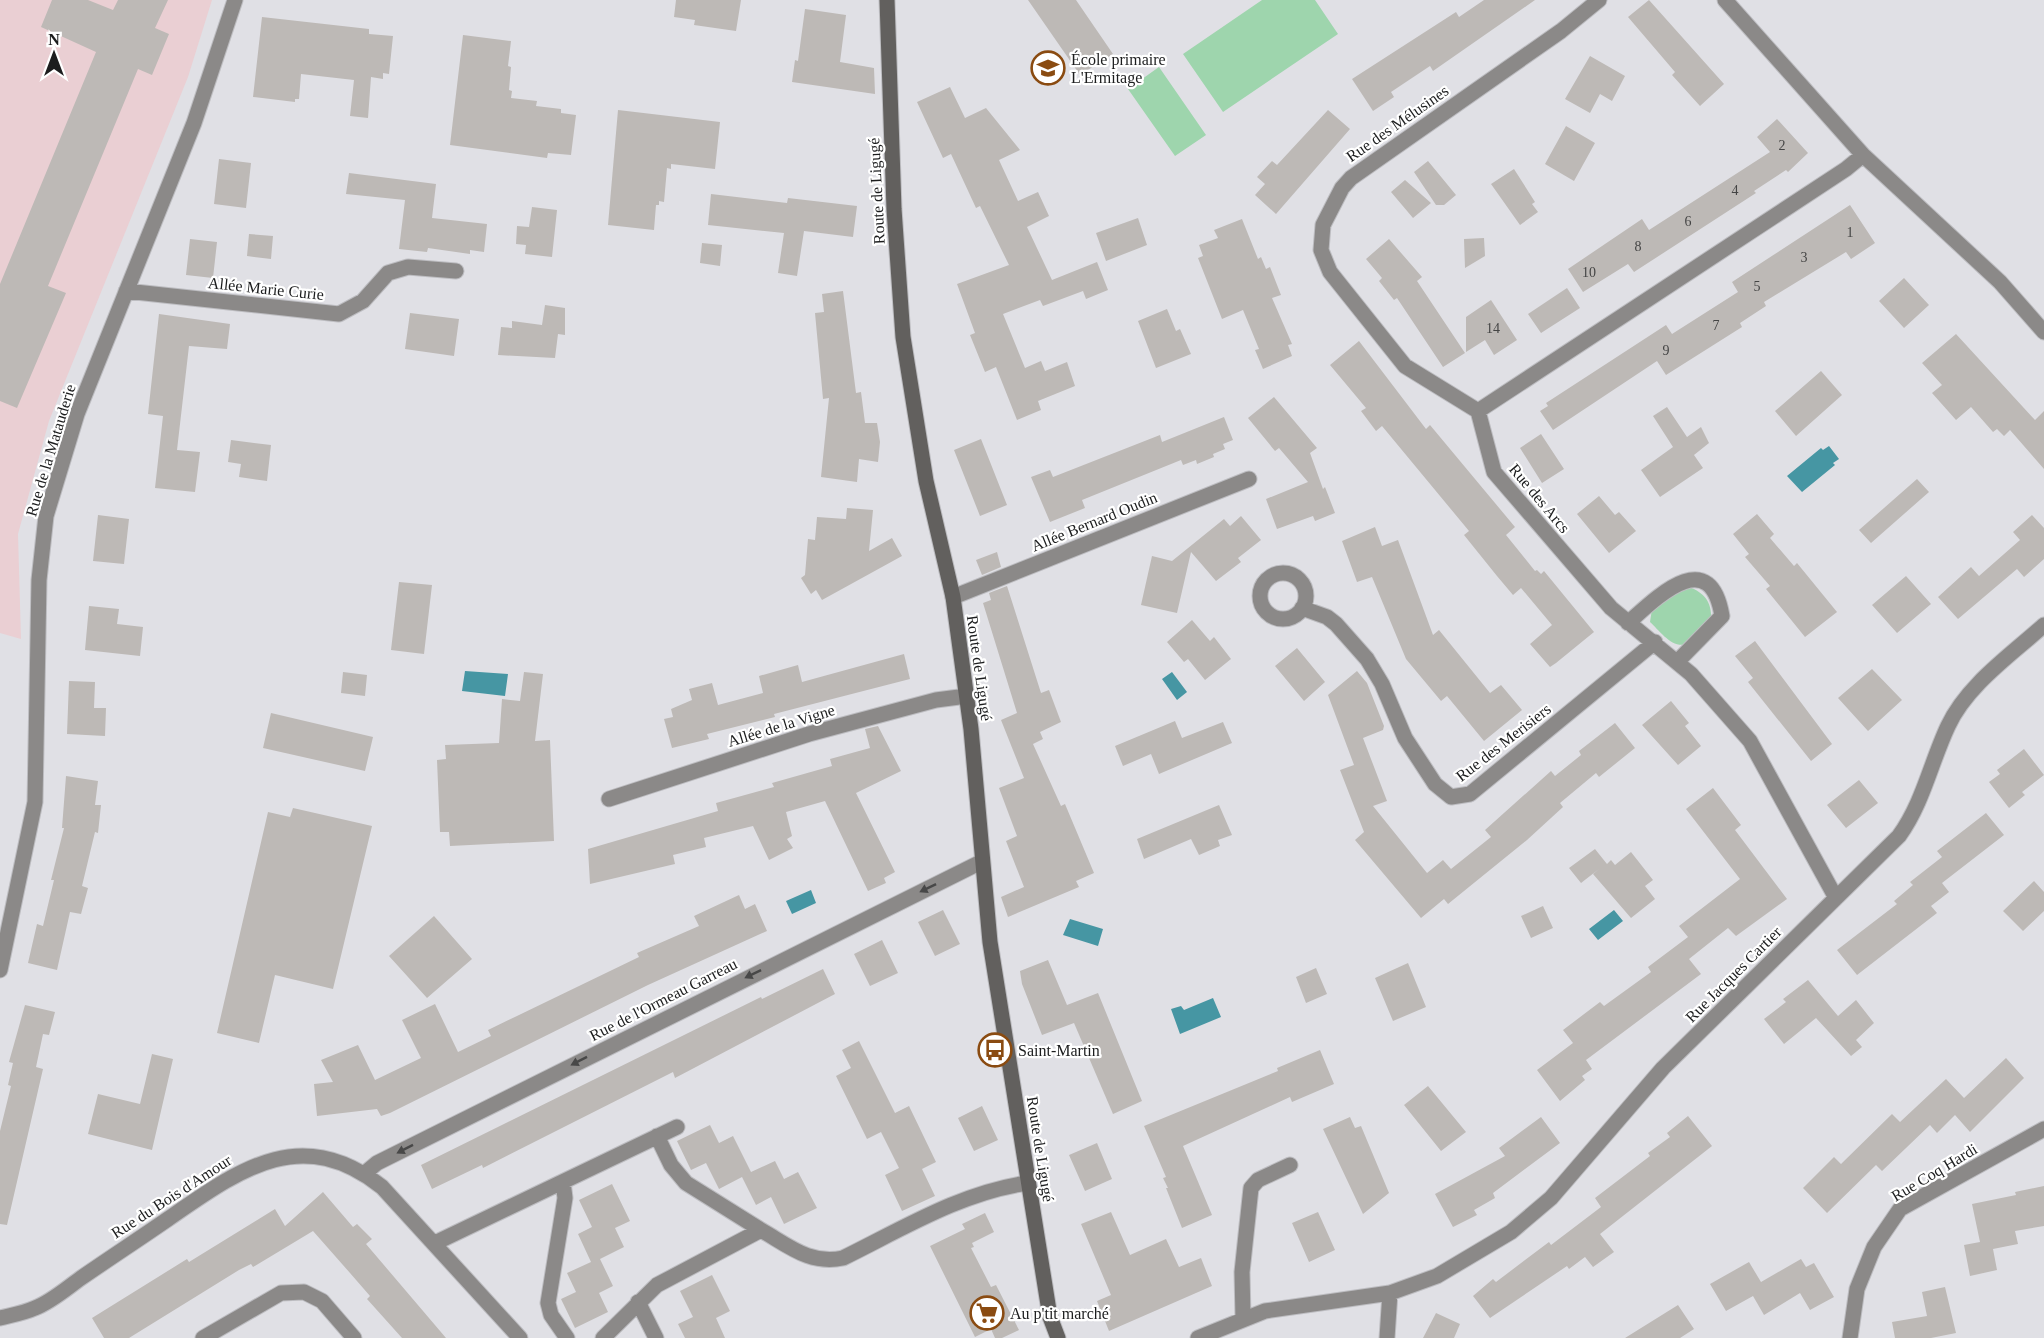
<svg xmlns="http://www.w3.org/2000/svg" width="2044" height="1338" font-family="'Times New Roman',serif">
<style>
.industrial{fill:#eacfd3}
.green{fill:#9ed5ad}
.water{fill:#4696a3}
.building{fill:#bdb9b6}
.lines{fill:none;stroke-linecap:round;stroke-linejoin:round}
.street-casing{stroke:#bdbdc1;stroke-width:17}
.secondary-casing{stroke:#bdbdc1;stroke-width:17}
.street{stroke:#8b8988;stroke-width:15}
.secondary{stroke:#62605e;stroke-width:15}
.oneway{fill:#484848}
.labels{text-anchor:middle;stroke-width:4.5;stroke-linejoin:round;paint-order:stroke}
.number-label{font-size:14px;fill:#444}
.poi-label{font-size:16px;fill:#1c1d1e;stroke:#fff;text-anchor:start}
.street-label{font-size:16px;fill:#1c1d1e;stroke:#fff}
</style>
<rect width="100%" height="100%" fill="#e0e0e5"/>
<path class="industrial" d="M0,0H212L188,77L49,421L18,534L21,639L0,633Z"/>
<path class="green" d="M1262,0H1315L1338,34L1223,112L1183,54Z
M1159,67L1206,135L1175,156L1128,89Z
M1686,586C1702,591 1712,600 1711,618L1687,644C1672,649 1660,631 1650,622L1652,609Z"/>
<path class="water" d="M1829,446L1839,459L1833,463L1835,465L1802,492L1787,476L1821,448L1823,450Z
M465,671L508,674L505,696L462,691Z
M1172,672L1187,692L1177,700L1162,679Z
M811,890L816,903L792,914L786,901Z
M1614,910L1623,921L1598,940L1589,929Z
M1070,919L1103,929L1098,946L1063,935Z
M1213,998L1221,1017L1180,1034L1171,1009L1181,1006L1184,1010Z"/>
<path class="building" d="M52,0H88L113,10L118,0H168L155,28L169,34L152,75L138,69L48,286L66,293L17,408L0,401V284L96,52L41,27Z
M676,0H741L736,31L694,25L695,20L674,17Z
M1028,0H1076L1113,54L1080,75Z
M1484,0H1535L1433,71L1430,66L1391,92L1394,97L1373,111L1352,79L1456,12L1459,17Z
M1649,0L1724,84L1700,106L1672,75L1675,72L1628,17Z
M805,9L846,15L840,62L874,68L875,94L792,82L795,60L798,61Z
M262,17L369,29V34L393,36L389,74L383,73V79L371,77L368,118L350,116L354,80L301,74L299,99H295V102L253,97Z
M463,35L511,41L508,66L511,67L509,90L512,91L511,98L537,101L536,106L561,109V113L576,115L571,155L548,153L547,158L450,145Z
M1590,56L1625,76L1612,101L1600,94L1590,113L1565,99Z
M950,87L965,118L986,108L1020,150L999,160L1018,201L1038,192L1049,216L1027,227L1052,280L1097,262L1108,290L1086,299L1083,291L1043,306L1040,300L1003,314L1025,368L1041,361L1045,371L1067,362L1075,386L1038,401L1041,410L1017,420L996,367L985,372L970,335L975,333L957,284L1009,265L980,206L976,208L951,154L943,158L917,102Z
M618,110L720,122L715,169L671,164V169L667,168L664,202L659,201V205H656L654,230L608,225Z
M1328,110L1350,129L1276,214L1255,195L1265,184L1257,177L1272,161L1277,165Z
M1777,119L1808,153L1788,172L1786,170L1754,191L1756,193L1634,272L1628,264L1583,292L1568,269L1642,219L1649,230L1770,152L1757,137Z
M1566,126L1595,143L1574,181L1545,164Z
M219,159L251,163L246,208L214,204Z
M1428,161L1456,195L1444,205H1436L1414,172Z
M1514,169L1535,202L1532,204L1538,212L1520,225L1491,184Z
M349,173L436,184L432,218L487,224L484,252L470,250V254L428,248L427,252L399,249L405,200L346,194Z
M1405,180L1431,203L1413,218L1391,192Z
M711,194L787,203L788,198L857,206L853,237L804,231L797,276L778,273L784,233L708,225Z
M1850,205L1875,243L1851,259L1846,252L1764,302L1766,306L1740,323L1742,327L1666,375L1657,361L1553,430L1540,411L1548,406L1546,403L1666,325L1672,334L1738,292L1732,282Z
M532,207L557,210L552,257L525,254L526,245L516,244L517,226L529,227Z
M1138,218L1147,245L1106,261L1096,233Z
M1242,219L1258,259L1261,257L1266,269L1270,267L1281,295L1272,298L1292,344L1288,345L1292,356L1263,369L1255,350L1259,349L1243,310L1222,319L1198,258L1203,256L1199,245L1218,238L1214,230Z
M249,234L273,236L271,259L247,256Z
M1484,238L1485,256L1465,268L1464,239Z
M190,239L217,242L213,278L186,275Z
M1389,239L1422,277L1417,281L1465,353L1443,367L1397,298L1394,300L1379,281L1382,278L1366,259Z
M702,243L722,245L720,266L700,263Z
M1904,278L1929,305L1904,328L1879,301Z
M1567,288L1580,308L1541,333L1528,314Z
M843,291L856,393L861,392L865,423H877L880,442L878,462L859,459L857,482L821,477L829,398L823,399L815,313L824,312L822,294Z
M1491,300L1517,340L1494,355L1485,340L1466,352V317Z
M545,305L565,308V335L558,334L555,358L498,355L501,327L512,328V321L542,325Z
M1167,309L1176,331L1180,329L1191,354L1156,368L1138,321Z
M410,313L459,319L454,356L405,349Z
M159,314L230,324L227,349L189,346L177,450L200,452L195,492L155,488L163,416L148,414Z
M1956,334L2035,420L2044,411V469L2010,430L2004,436L1997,429L1993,432L1971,407L1956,420L1932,393L1942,385L1922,363Z
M1359,341L1426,429L1430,425L1515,527L1506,535L1535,571L1537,570L1541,574L1544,571L1594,632L1556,663L1550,667L1530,644L1552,625L1521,588L1513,595L1497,576L1464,535L1469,531L1382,426L1376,431L1361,411L1366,408L1330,365Z
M1821,371L1842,395L1796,436L1775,411Z
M1274,397L1317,448L1310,453L1323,489L1325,487L1335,513L1315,521L1313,516L1277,529L1266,499L1308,482L1279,448L1275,451L1248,418Z
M1667,407L1687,437L1701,427L1709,443L1694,455L1703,468L1660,497L1641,470L1673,447L1653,416Z
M1224,417L1233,440L1223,444L1225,449L1213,454L1214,457L1197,464L1196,460L1183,465L1181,460L1082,500L1085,508L1050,522L1031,477L1050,470L1053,477L1160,435L1162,442Z
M1541,434L1564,469L1542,483L1520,448Z
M981,439L1007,505L980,516L954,450Z
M231,440L271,445L267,481L239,477L241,464L228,462Z
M1917,479L1929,492L1871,543L1859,530Z
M1599,496L1615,515L1619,512L1636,531L1609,553L1577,514Z
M847,508L873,510L869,551L892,538L902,556L822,600L816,590L811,594L801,578L805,575L808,539L815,540L817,517L846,519Z
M1757,514L1774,534L1770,538L1794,566L1797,563L1837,612L1805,637L1766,589L1770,586L1745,557L1749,554L1733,534Z
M98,515L129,519L124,564L93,561Z
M2032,515L2044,528V559L2024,577L2017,569L1958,619L1938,597L1971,567L1979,576L2020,540L2013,532Z
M1241,516L1261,540L1238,558L1241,562L1216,581L1191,552L1177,613L1141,605L1152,556L1172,561L1224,519L1230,526Z
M1375,527L1382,546L1398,540L1433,635L1439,630L1490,693L1501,685L1522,710L1484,741L1447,696L1441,701L1406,659L1372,577L1357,582L1342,541Z
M997,552L1001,567L982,575L976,560Z
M1906,576L1931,604L1897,633L1872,605Z
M399,582L432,585L424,654L391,650Z
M1007,586L1041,693L1049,690L1061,722L1040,732L1043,739L1033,744L1061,806L1065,804L1094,873L1076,881L1079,887L1008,917L1001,897L1024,887L1006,841L1017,836L999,788L1024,778L1001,720L1017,713L983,603L991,600L989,593Z
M89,606L119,609L117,624L143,627L140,656L85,650Z
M1192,620L1210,641L1214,637L1231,659L1205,680L1188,659L1184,662L1167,642Z
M1755,641L1832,744L1811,761L1748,682L1753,678L1735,656Z
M1297,648L1325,682L1304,701L1275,666Z
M904,654L910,679L774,714L775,717L707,734L709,739L672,748L664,719L673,717L671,709L692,700L689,689L712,683L718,705L763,693L759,676L798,665L802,682Z
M1872,669L1902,700L1868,731L1838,698Z
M1357,671L1367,683L1384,726L1383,730L1363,738L1387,801L1373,806L1427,873L1443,860L1451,869L1491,837L1485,830L1551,771L1555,776L1581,755L1579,751L1615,723L1635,748L1599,777L1596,773L1560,803L1563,807L1527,840L1448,904L1444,899L1421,918L1355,840L1364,832L1340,770L1354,765L1328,695Z
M343,672L367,675L365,696L341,693Z
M524,672L543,674L535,741L550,740L554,841L450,846L449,832H440L437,760L446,759L445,745L499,743L502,699L520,701Z
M69,681L95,682L94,708H106L105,736L67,734Z
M1671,701L1689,723L1685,726L1701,746L1678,765L1642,725Z
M271,713L373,737L365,771L263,748Z
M1175,721L1182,738L1223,722L1232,743L1159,774L1151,754L1123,766L1115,746Z
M878,726L901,771L856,793L895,872L884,878L886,883L868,891L825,801L786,812L792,836L787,839L793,848L769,860L753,826L704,838L706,847L673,855L675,864L590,884L588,849L718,811L716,803L774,787L772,783L832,766L830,759L870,748L865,729Z
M2024,749L2044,775L2022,792L2025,795L2009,808L1989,782L2000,774L1997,770Z
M66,776L98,781L95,805H101L98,833L95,832L82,886L88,888L81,914L70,912L57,970L28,963L37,924L43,926L54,880H51L64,828H62Z
M1859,780L1878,803L1846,828L1827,805Z
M1713,788L1741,825L1735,830L1787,899L1736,936L1728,928L1689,959L1701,974L1586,1060L1592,1069L1582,1076L1585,1080L1560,1101L1537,1070L1573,1043L1563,1030L1600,1002L1604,1006L1651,972L1648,967L1688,937L1679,926L1740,879L1686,809Z
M1219,805L1232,835L1218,840L1220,846L1199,855L1191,839L1144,859L1137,839Z
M293,808L372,826L333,989L275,975L259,1043L217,1033L268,812L290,817Z
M1986,813L2004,835L1942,883L1949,892L1931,906L1937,913L1857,975L1837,950L1897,904L1894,901L1913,885L1910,882L1942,857L1937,851Z
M1595,849L1607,864L1611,860L1615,865L1631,852L1653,880L1645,886L1655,899L1631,918L1593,874L1599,869L1581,883L1569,868Z
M2034,881L2044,892V911L2023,931L2003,911Z
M739,895L745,909L755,904L767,931L648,985L390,1113L381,1116L377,1109L317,1116L314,1084L333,1082L321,1060L358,1045L375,1080L421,1058L402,1020L435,1004L458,1052L491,1036L488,1030L639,957L637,953L699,926L694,916Z
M1543,906L1553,928L1531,938L1521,916Z
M943,910L960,944L935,956L918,922Z
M434,916L472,959L427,998L389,956Z
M882,940L898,973L870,986L854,954Z
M1048,960L1067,1005L1098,993L1142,1101L1113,1114L1074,1023L1042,1035L1022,984L1020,971Z
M1408,963L1426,1007L1393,1021L1375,978Z
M1316,968L1327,994L1306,1003L1296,977Z
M823,969L835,994L675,1078L673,1072L483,1168L482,1165L432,1189L421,1165L761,997L762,999Z
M1808,980L1838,1016L1856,1000L1874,1023L1856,1040L1862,1047L1851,1056L1816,1018L1784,1044L1764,1019L1786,1002L1783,999Z
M25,1005L55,1012L49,1035L43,1034L36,1067L43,1069L7,1225L0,1224V1131L11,1086L8,1085L13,1063L9,1062Z
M859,1041L895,1113L909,1106L936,1162L922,1169L935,1196L902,1211L885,1175L899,1168L881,1132L867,1139L836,1076L851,1068L842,1050Z
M1320,1050L1334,1084L1292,1102L1290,1097L1183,1146L1212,1215L1182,1228L1166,1188H1168L1163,1178L1166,1177L1144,1126L1278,1071L1277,1068Z
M152,1054L173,1059L152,1150L88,1134L98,1094L140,1104Z
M2006,1058L2024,1078L1970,1132L1955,1115L1937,1133L1930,1125L1882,1171L1876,1165L1827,1213L1803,1188L1834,1157L1841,1164L1892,1114L1900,1122L1946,1079L1964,1098Z
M1428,1086L1466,1132L1441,1151L1404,1105Z
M982,1106L998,1140L974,1151L958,1118Z
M1688,1116L1712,1146L1600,1234L1614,1252L1593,1267L1585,1257L1569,1269L1567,1266L1490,1318L1473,1296L1493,1279L1496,1282L1549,1242L1551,1245L1601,1207L1595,1198L1650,1156L1648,1153L1670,1137L1667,1133Z
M1350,1117L1355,1128L1361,1126L1389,1193L1363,1214L1323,1129Z
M1541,1117L1560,1143L1493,1193L1495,1198L1474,1210L1477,1215L1453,1227L1435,1194L1505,1156L1499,1148Z
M710,1125L719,1143L733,1136L751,1172L775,1161L784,1179L798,1172L817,1208L784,1224L771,1197L756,1205L742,1177L719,1189L706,1163L691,1170L677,1141Z
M1097,1143L1112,1179L1085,1191L1069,1155Z
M612,1184L630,1221L615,1228L624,1247L600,1259L613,1286L599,1293L608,1312L575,1328L561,1299L576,1292L567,1273L591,1262L578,1234L592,1227L579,1200Z
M2044,1186V1226L2015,1231L2018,1244L1993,1249L1997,1270L1970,1276L1964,1245L1980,1242L1972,1204L2016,1195L2015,1192Z
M323,1192L353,1227L357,1224L372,1239L366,1244L446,1338H402L367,1299L370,1296L350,1273L313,1231L253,1267L251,1264L239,1270L129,1338H104L92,1318L187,1259L189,1262L275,1209L285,1226Z
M1111,1212L1130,1255L1166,1239L1179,1267L1201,1258L1212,1286L1109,1331L1097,1301L1111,1295L1081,1224Z
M1318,1212L1335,1250L1309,1262L1292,1223Z
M985,1213L994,1232L972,1243L974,1247L971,1248L991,1287L996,1285L1019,1330L1002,1338H995L991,1329L975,1337L930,1246L965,1229L962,1224Z
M1801,1259L1806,1267L1814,1263L1834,1297L1810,1310L1800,1293L1764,1315L1753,1296L1726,1311L1710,1284L1749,1262L1761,1282Z
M712,1275L730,1311L716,1318L725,1338H685L678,1324L693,1317L680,1291Z
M1945,1287L1956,1333L1931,1338H1895L1892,1322L1927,1316L1922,1292Z
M1678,1305L1694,1329L1680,1338H1625Z
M1436,1313L1460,1324L1454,1338H1423Z"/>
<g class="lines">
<g class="street-casing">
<path id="street" d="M1725,0L1863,155L2000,282L2044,332
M126,291L339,314L363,301L388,273L408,267L456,271
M1478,411L1405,366L1330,272L1321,250L1323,225L1342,188L1351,178L1561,31L1599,0
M1260 596a23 23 0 1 1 46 0a23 23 0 1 1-46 0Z
M953,597L1249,479
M1302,608L1327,617L1336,624L1367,659L1382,684L1405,738L1435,784L1451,797L1470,794L1655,642
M1628,623C1657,597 1710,544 1722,616L1677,662
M609,799L809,734L936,700L967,696
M1836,898L1750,741L1691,674L1611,608L1494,472L1478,411L1846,169L1863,155
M0,970L35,802L39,580L46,516L77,414L194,123L235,0
M657,1136L671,1165L686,1183L761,1230
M365,1173L377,1163L981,862
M563,1182L565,1198L548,1303L551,1315L567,1338
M435,1243L677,1127
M638,1302L656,1338
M0,1318C12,1315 24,1313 35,1308C51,1302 67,1288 81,1278C110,1258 139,1239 168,1219C239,1170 301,1123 382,1187L520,1338
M1243,1318L1242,1272L1251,1188L1258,1180L1290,1165
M203,1338L281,1293L304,1292L322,1301L354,1338
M603,1338L657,1285L761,1230C789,1246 810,1265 843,1258C902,1229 962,1192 1028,1183
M1198,1338L1265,1311L1390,1293L1437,1276L1511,1232L1551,1198L1663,1068L1899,836C1923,803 1931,762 1948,726C1967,685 2011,655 2044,625
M1387,1338L1390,1293
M1850,1338L1857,1289L1874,1247L1900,1209L2044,1129"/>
</g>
<g class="secondary-casing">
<path id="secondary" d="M887,0L894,209L903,337L926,481L953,597L971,729L990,942L1050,1317L1058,1338"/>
</g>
<use href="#street" class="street"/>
<use href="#secondary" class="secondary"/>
</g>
<defs><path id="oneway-solid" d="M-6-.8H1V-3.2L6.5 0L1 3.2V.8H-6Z" transform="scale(1.5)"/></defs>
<g class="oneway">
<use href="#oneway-solid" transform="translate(928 888) rotate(154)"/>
<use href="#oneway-solid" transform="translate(753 974) rotate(154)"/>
<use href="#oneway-solid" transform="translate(579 1061) rotate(153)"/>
<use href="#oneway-solid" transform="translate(405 1149) rotate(153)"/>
</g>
<defs>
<g id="school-ring" transform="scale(1.725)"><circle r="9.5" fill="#fff" stroke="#8a4b11" stroke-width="1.5"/><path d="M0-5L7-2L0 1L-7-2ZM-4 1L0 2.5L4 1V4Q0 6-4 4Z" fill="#8a4b11"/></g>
<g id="bus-ring" transform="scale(1.725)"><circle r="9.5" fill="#fff" stroke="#8a4b11" stroke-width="1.5"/><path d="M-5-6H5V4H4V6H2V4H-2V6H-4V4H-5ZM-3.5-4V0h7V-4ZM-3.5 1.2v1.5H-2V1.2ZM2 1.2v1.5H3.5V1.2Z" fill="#8a4b11"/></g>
<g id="supermarket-ring" transform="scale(1.725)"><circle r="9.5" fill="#fff" stroke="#8a4b11" stroke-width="1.5"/><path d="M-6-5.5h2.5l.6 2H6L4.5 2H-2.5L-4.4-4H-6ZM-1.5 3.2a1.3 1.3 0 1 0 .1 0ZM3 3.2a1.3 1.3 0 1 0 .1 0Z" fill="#8a4b11"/></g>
</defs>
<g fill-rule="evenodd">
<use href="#school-ring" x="1048" y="68"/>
<use href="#bus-ring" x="995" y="1050"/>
<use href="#supermarket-ring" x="987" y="1313"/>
</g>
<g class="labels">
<g class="number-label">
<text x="1782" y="150">2</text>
<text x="1735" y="195">4</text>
<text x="1688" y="226">6</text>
<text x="1850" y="237">1</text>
<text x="1638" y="251">8</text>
<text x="1804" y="262">3</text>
<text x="1589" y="277">10</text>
<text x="1757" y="291">5</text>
<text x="1716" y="330">7</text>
<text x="1493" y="333">14</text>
<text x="1666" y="355">9</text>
</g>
<g class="poi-label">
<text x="1071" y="65">École primaire<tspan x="1071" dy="18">L'Ermitage</tspan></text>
<text x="1018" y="1056">Saint-Martin</text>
<text x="1010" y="1319">Au p'tit marché</text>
</g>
<g class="street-label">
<text transform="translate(1397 123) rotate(-35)" y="6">Rue des Mélusines</text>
<text transform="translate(876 191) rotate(-93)" y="6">Route de Ligugé</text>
<text transform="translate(266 288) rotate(6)" y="6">Allée Marie Curie</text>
<text transform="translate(50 450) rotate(-73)" y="6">Rue de la Matauderie</text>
<text transform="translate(1540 498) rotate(50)" y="6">Rue des Arcs</text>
<text transform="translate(1094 521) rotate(-22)" y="6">Allée Bernard Oudin</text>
<text transform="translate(980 668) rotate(82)" y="6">Route de Ligugé</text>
<text transform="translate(781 725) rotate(-17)" y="6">Allée de la Vigne</text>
<text transform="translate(1503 742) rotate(-38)" y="6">Rue des Merisiers</text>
<text transform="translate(1733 974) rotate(-45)" y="6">Rue Jacques Cartier</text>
<text transform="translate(663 999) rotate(-27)" y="6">Rue de l'Ormeau Garreau</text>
<text transform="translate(1041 1149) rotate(81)" y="6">Route de Ligugé</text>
<text transform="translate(1934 1172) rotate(-31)" y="6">Rue Coq Hardi</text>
<text transform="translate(171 1196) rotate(-33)" y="6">Rue du Bois d'Amour</text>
</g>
</g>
<g transform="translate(54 54)" stroke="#ffffff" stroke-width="4.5" paint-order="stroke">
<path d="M0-4.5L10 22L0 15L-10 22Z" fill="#1c1d1e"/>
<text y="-9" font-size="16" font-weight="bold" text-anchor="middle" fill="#1c1d1e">N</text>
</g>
</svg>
